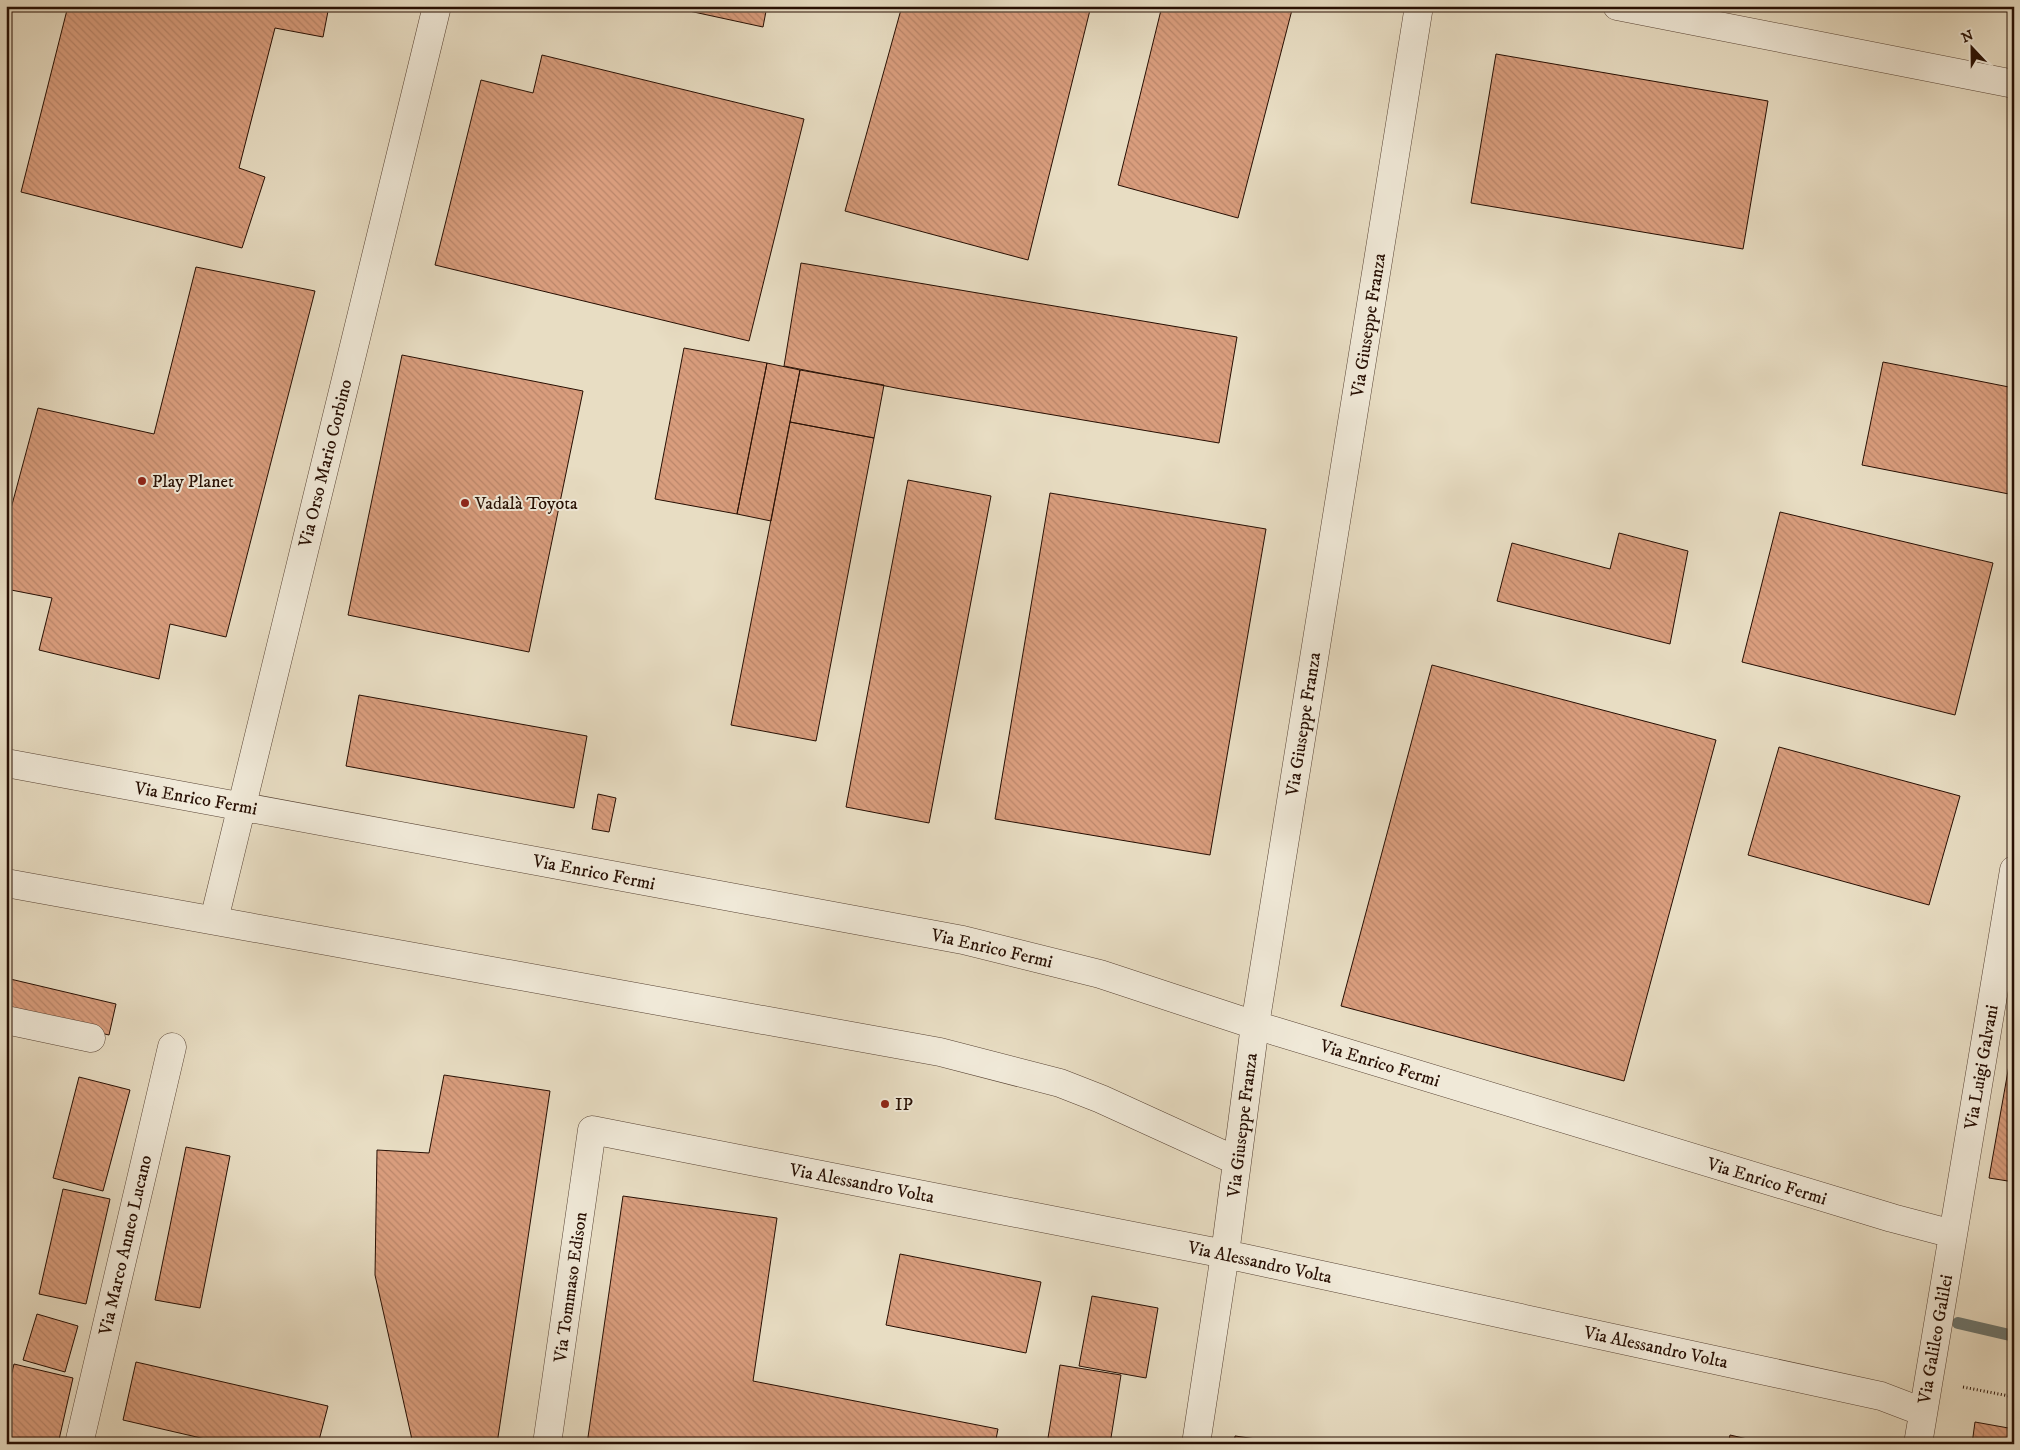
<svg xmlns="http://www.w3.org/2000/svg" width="2020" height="1450" font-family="'IM FELL DW Pica',serif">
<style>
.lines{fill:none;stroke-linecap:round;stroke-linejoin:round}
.stream{stroke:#6b7670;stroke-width:12}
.building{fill:url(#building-back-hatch);stroke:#270f03}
.minor-casing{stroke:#574233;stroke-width:29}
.path{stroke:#270f03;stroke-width:3;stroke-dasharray:1 2.5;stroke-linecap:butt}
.minor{stroke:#f0e9d8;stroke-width:28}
.poi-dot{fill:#8f2418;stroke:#f0e9d8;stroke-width:2}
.labels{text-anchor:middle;stroke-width:4;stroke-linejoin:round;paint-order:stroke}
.street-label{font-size:18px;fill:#270f03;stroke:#f0e9d8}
.poi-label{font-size:18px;fill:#270f03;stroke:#f0e9d8;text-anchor:start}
</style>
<defs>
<pattern id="building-back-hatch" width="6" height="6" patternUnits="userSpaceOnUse" patternTransform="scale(1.25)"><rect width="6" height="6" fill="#d99d7d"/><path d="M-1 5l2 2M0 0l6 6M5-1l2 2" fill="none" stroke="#ba866a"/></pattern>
</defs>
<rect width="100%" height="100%" fill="#e8ddc3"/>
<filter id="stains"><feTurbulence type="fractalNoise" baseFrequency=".004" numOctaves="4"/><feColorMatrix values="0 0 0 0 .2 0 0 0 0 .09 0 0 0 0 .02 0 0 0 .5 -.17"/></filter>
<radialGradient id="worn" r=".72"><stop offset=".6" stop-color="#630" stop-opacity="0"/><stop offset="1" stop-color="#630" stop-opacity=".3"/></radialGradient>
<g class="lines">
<path class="stream" d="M1958,1323L2014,1336"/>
</g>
<path class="building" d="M68,6H329L323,37L275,28L239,168L265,177L242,248L21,192Z
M666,6H767L763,27Z
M902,6H1091L1028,260L845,211Z
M1162,6H1293L1238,218L1118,185Z
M1496,54L1768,101L1743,249L1471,203Z
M542,55L804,119L749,341L435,265L481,80L533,93Z
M801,263L1237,337L1219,443L906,390L784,366Z
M196,267L315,291L226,637L170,624L159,679L39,650L52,598L6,589V527L38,408L154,434Z
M684,348L767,363L737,514L655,499Z
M402,355L583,391L529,652L348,615Z
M1883,362L2014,388V495L1862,465Z
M767,363L800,370L771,521L737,514Z
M800,370L884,385L874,438L790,422Z
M790,422L874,438L816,741L731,725Z
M908,480L991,496L929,823L846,807Z
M1050,493L1266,529L1210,855L995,819Z
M1780,512L1993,563L1955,715L1742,662Z
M1619,533L1688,551L1670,644L1497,601L1512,543L1610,569Z
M1432,665L1716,740L1624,1081L1341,1006Z
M359,695L587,736L574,808L346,766Z
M1779,747L1960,796L1929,905L1748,855Z
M598,794L616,798L609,832L592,829Z
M6,978L116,1004L109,1035L6,1011Z
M2014,1037V1182L1989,1178Z
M444,1075L550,1091L497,1444H413L375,1275L377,1150L429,1153Z
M79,1077L130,1090L103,1191L53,1178Z
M186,1147L230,1156L200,1308L155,1300Z
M63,1189L110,1199L86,1304L39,1294Z
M623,1196L777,1218L753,1381L998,1429L995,1444H587Z
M900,1254L1041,1282L1026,1353L886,1325Z
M1092,1296L1158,1308L1146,1378L1079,1366Z
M37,1314L78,1326L65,1372L23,1360Z
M136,1362L328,1406L318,1444H227L123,1420Z
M14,1364L73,1378L58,1444H6V1396Z
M1060,1365L1121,1375L1110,1444H1047Z
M1975,1422L2014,1429V1444H1972Z
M1730,1435L1769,1444H1728Z
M1235,1436L1292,1444H1234Z"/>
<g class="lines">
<g class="minor-casing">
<path id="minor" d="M1617,6L2014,84
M6,763L963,940L1100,974L1255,1025L1892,1218L1953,1234
M6,883L940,1052L1060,1083L1101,1099L1237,1161
M214,920L437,6
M6,1020L91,1038
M79,1444L172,1047
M547,1444L592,1130L1225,1254L1881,1396L1923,1412
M1196,1444L1225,1254L1255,1025L1419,6
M1918,1444L2014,870"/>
</g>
<path class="path" d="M1963,1387L2014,1397"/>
<use href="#minor" class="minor"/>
</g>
<g class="poi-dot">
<circle cx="142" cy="481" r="5"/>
<circle cx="465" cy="503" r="5"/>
<circle cx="885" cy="1104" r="5"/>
</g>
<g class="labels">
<g class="street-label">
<text transform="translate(1368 325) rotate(-81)" y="6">Via Giuseppe Franza</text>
<text transform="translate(325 463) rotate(-76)" y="6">Via Orso Mario Corbino</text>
<text transform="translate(1303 724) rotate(-81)" y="6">Via Giuseppe Franza</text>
<text transform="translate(196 798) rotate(10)" y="6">Via Enrico Fermi</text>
<text transform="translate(594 872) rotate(11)" y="6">Via Enrico Fermi</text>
<text transform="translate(992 948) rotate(13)" y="6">Via Enrico Fermi</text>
<text transform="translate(1380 1063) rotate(17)" y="6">Via Enrico Fermi</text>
<text transform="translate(1981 1067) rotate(-80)" y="6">Via Luigi Galvani</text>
<text transform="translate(1242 1125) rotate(-83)" y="6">Via Giuseppe Franza</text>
<text transform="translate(1767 1181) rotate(17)" y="6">Via Enrico Fermi</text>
<text transform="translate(862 1183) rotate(11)" y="6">Via Alessandro Volta</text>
<text transform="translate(125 1245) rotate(-77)" y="6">Via Marco Anneo Lucano</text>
<text transform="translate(1260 1262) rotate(12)" y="6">Via Alessandro Volta</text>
<text transform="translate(570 1287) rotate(-82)" y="6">Via Tommaso Edison</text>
<text transform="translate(1935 1339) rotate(-80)" y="6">Via Galileo Galilei</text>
<text transform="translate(1656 1347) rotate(12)" y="6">Via Alessandro Volta</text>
</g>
<g class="poi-label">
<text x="152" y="487">Play Planet</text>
<text x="475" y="509">Vadalà Toyota</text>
<text x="895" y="1110">IP</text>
</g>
</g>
<rect width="2020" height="1450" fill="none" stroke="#e8ddc3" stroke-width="25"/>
<rect x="8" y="8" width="2005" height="1435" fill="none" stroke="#270f03" stroke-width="2.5"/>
<rect x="12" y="12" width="1995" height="1425" fill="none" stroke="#270f03"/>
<g transform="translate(1972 48) rotate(338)" stroke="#f0e9d8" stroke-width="4" paint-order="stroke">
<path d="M0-4L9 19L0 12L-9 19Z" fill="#270f03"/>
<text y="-8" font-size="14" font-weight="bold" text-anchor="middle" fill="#270f03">N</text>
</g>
<rect width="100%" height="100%" filter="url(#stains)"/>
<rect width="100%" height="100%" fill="url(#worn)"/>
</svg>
